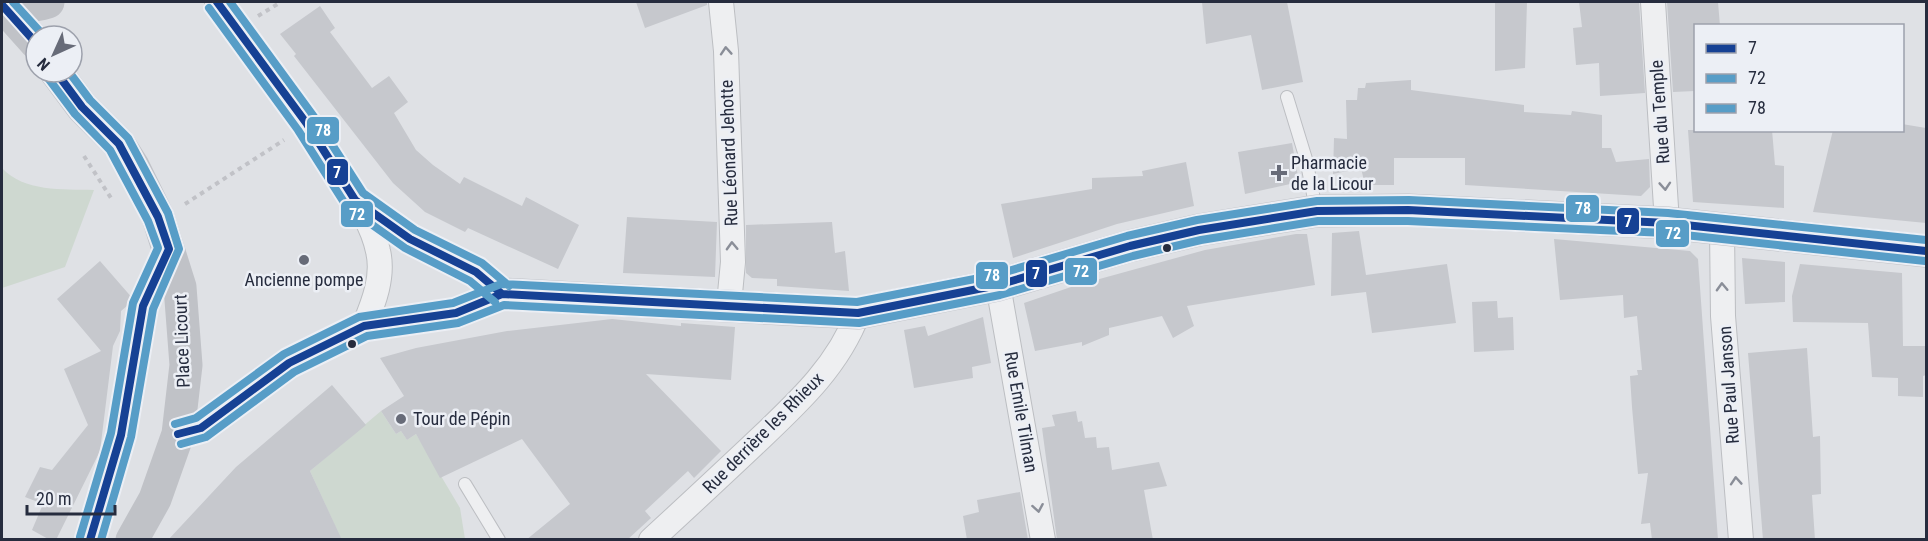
<svg xmlns="http://www.w3.org/2000/svg" width="1928" height="541" font-family="'Roboto Condensed',sans-serif">
<style>
.green{fill:#ced8d0}
.building{fill:#c6c8cd}
.lines{fill:none;stroke-linecap:round;stroke-linejoin:round}
.lane-casing{stroke:#bcbec2;stroke-width:14}
.street-casing{stroke:#bcbec2;stroke-width:26}
.path{stroke:#c1c2c7;stroke-width:4;stroke-dasharray:4.5 4.5;stroke-linecap:butt}
.lane{stroke:#eeeff1;stroke-width:12}
.street{stroke:#eeeff1;stroke-width:24}
.secondary{stroke:#c0c2c7;stroke-width:33}
.bus-1-casing{stroke:#eceff5;stroke-width:12}
.bus-2-casing{stroke:#eceff5;stroke-width:12}
.bus-3-casing{stroke:#eceff5;stroke-width:12}
.bus-1{stroke:#164194;stroke-width:8}
.bus-2{stroke:#579dc7;stroke-width:8}
.bus-3{stroke:#579dc7;stroke-width:8}
.oneway{stroke:#8a8e98}
.poi-dot{fill:#676b78;stroke:#eceff5;stroke-width:2}
.bus-dot{fill:#262c3e;stroke:#eceff5;stroke-width:2}
.labels{text-anchor:middle;stroke-width:5;stroke-linejoin:round;paint-order:stroke}
.street-label{font-size:18px;fill:#262c3e;stroke:#eceff5}
.poi-label{font-size:18px;fill:#262c3e;stroke:#eceff5;text-anchor:start}
.line-badge{stroke:#eceff5;stroke-width:2}
.badge-label{font-size:16px;text-anchor:middle;font-weight:bold;fill:#fff}
</style>
<rect width="100%" height="100%" fill="#dfe1e5"/>
<path class="green" d="M2,168C24,192 62,189 94,190L65,267L2,288Z
M381,411L396,434L401,431L407,440L416,434L460,508L465,539H341L310,471Z"/>
<path class="building" d="M636,2H707V5L645,28Z
M1202,2H1287L1303,82L1262,90L1251,35L1206,44Z
M1495,2H1527L1525,68L1495,71Z
M1579,2H1639L1645,93L1600,96L1599,63L1576,65L1573,28L1582,27Z
M1667,2H1718L1720,26H1695V91L1673,92Z
M320,6L335,28L330,32L372,88L389,76L408,102L394,113L416,150L433,165L460,184L464,177L522,206L526,197L579,225L558,269L468,228L465,232L425,212L393,183L294,56L296,54L280,34Z
M1411,80V90L1524,105V112L1571,115L1572,111L1602,115V148H1611L1616,162L1649,159L1650,187L1641,196L1465,185V158H1394V185H1365L1361,168L1333,174L1334,138L1347,139L1346,100H1357L1358,88H1365L1366,83Z
M1902,124L1926,128V223L1813,212L1833,130H1902Z
M1688,130H1772L1775,165L1784,166V208L1693,202Z
M1292,143L1299,182L1245,194L1238,152Z
M1186,162L1194,206L1117,224L1013,258L1001,204L1092,189V178L1143,176L1142,171Z
M627,217L717,222L715,277L623,273Z
M832,222L835,253L845,251L849,291L777,286V279L752,278L746,273V225Z
M1359,231L1366,275L1447,264L1456,323L1372,333L1366,292L1331,296L1332,233Z
M1296,234H1307L1315,285L1187,306L1194,326L1173,338L1162,316L1109,328V335L1082,346V342L1035,351L1024,303L1074,286L1205,250Z
M1554,239L1690,251L1698,259L1718,540H1652L1650,523L1641,524L1648,473L1638,474L1632,407L1630,376L1638,375L1637,370H1642L1637,316L1624,318L1623,295L1560,300Z
M1742,258L1785,262V302L1745,304Z
M100,261L134,300L121,311L120,331L113,346L100,451L56,540H50L32,530L43,504L25,497L40,467L52,470L88,425L64,369L101,351L57,299Z
M1800,264L1902,273L1903,346H1925L1926,375L1923,376V397L1898,396V378L1872,377L1868,323L1793,322L1792,296Z
M1497,301L1498,318L1513,317L1514,350L1474,352L1472,302Z
M983,317L991,363L972,367L973,378L914,388L904,330L925,326L928,336Z
M612,319L681,326V323L735,327L731,380L646,374L721,451L694,478L688,471L645,511L651,518L627,540H526L570,504L522,439L440,478L416,434L407,440L401,431L396,434L381,411L404,396L380,358L416,348L507,331Z
M1807,348L1813,437L1820,436L1821,494L1812,495L1815,540H1763L1748,353Z
M332,385L366,425L310,471L342,540H168L236,467Z
M1076,411L1078,422L1082,421L1085,438L1096,437L1097,448L1109,447L1112,470L1159,462L1167,486L1144,490L1153,540H1057L1042,428L1055,426L1052,415Z
M1020,492L1028,540H967L963,516L979,512L977,500Z"/>
<g class="lines">
<g class="lane-casing">
<path id="lane" d="M1287,97L1306,159L1316,209
M465,484L499,540
M90,540L121,435L143,306L165,258"/>
</g>
<g class="street-casing">
<path id="street" d="M217,2C258,58 301,114 338,174C354,198 372,222 378,251C384,276 374,302 364,326
M721,2L726,51L733,262L729,304
M1653,2L1667,223
M1722,229L1723,316L1741,540
M998,285L1043,540
M178,434L201,428L289,363L364,326L456,313L502,294L476,272L410,239L355,200
M651,540C685,509 717,479 750,448C793,407 837,369 858,313"/>
</g>
<path class="path" d="M258,16L281,2
M84,156L111,198
M185,204L284,140"/>
<use href="#lane" class="lane"/>
<use href="#street" class="street"/>
<path class="secondary" d="M2,2C18,7 32,7 48,2
M2,5L36,43
M56,72L82,107L119,144L133,166L158,217L180,287L186,365L178,434L155,499L132,540
M502,294L858,313L998,285L1130,246L1199,230L1317,211L1408,210L1667,223L1926,251"/>
<g class="bus-1-casing">
<path id="bus-1" d="M217,2L307,124L355,200L410,239L476,272L502,294
M2,5L36,43
M56,72L82,107L119,144L158,217L169,249L143,306L121,435L90,540
M178,434L201,428L289,363L364,326L456,313L502,294L858,313L998,285L1130,246L1199,230L1317,211L1408,210L1667,223L1926,251"/>
</g>
<g class="bus-2-casing">
<path id="bus-2" d="M209,8L298,130L347,207L405,248L470,281L495,302
M48,78L75,114L110,150L148,221L158,248L133,303L111,433L80,537
M181,444L206,437L294,372L367,336L458,323L504,305L859,323L1000,295L1133,256L1201,240L1318,221H1408L1666,233L1925,261"/>
</g>
<g class="bus-3-casing">
<path id="bus-3" d="M13,2L44,36
M230,2L315,118L363,193L415,230L482,263L509,286
M69,72L90,100L128,138L168,213L179,249L153,309L131,437L101,540
M175,424L196,418L284,354L359,317L453,303L501,284L857,302L995,275L1127,236L1197,220L1317,201L1409,200L1668,213L1926,240"/>
</g>
<use href="#bus-1" class="bus-1"/>
<use href="#bus-2" class="bus-2"/>
<use href="#bus-3" class="bus-3"/>
</g>
<defs><path id="oneway-chevron" d="M-2-3.5L2.5 0L-2 3.5" fill="none" stroke-width="1.6" stroke-linecap="round" stroke-linejoin="round" transform="scale(1.5)"/></defs>
<g class="oneway">
<use href="#oneway-chevron" transform="translate(726 51) rotate(-94)"/>
<use href="#oneway-chevron" transform="translate(1665 186) rotate(86)"/>
<use href="#oneway-chevron" transform="translate(732 246) rotate(-92)"/>
<use href="#oneway-chevron" transform="translate(1722 287) rotate(-92)"/>
<use href="#oneway-chevron" transform="translate(1736 481) rotate(-94)"/>
<use href="#oneway-chevron" transform="translate(1038 508) rotate(80)"/>
</g>
<g class="poi-dot">
<path d="M1276 164h6v6h6v6h-6v6h-6v-6h-6v-6h6z"/>
<circle cx="304" cy="260" r="6"/>
<circle cx="401" cy="419" r="6"/>
</g>
<g class="bus-dot">
<circle cx="1167" cy="248" r="5"/>
<circle cx="352" cy="344" r="5"/>
</g>
<g class="labels">
<g class="street-label">
<text transform="translate(1660 112) rotate(-94)" y="6">Rue du Temple</text>
<text transform="translate(729 153) rotate(-92)" y="6">Rue Léonard Jehotte</text>
<text transform="translate(182 341) rotate(-92)" y="6">Place Licourt</text>
<text transform="translate(1729 385) rotate(-94)" y="6">Rue Paul Janson</text>
<text transform="translate(1021 412) rotate(80)" y="6">Rue Emile Tilman</text>
<text transform="translate(763 433) rotate(-45)" y="6">Rue derrière les Rhieux</text>
</g>
<g class="poi-label">
<text x="1291" y="169">Pharmacie<tspan x="1291" dy="21">de la Licour</tspan></text>
<text x="304" y="286" text-anchor="middle">Ancienne pompe</text>
<text x="413" y="425">Tour de Pépin</text>
</g>
</g>
<g class="line-badge">
<rect x="306" y="116" width="34" height="29" rx="6" fill="#579dc7"/>
<rect x="326" y="158" width="23" height="28" rx="6" fill="#164194"/>
<rect x="1565" y="194" width="35" height="29" rx="6" fill="#579dc7"/>
<rect x="340" y="200" width="34" height="28" rx="6" fill="#579dc7"/>
<rect x="1616" y="207" width="24" height="28" rx="6" fill="#164194"/>
<rect x="1655" y="219" width="35" height="29" rx="6" fill="#579dc7"/>
<rect x="1064" y="257" width="34" height="29" rx="6" fill="#579dc7"/>
<rect x="1025" y="259" width="23" height="29" rx="6" fill="#164194"/>
<rect x="975" y="261" width="34" height="29" rx="6" fill="#579dc7"/>
</g>
<g class="badge-label">
<text x="323" y="136">78</text>
<text x="337" y="178">7</text>
<text x="1583" y="214">78</text>
<text x="357" y="220">72</text>
<text x="1628" y="227">7</text>
<text x="1673" y="239">72</text>
<text x="1081" y="277">72</text>
<text x="1036" y="279">7</text>
<text x="992" y="281">78</text>
</g>
<rect width="1928" height="541" fill="none" stroke="#262c3e" stroke-width="6"/>
<rect x="1694" y="24" width="210" height="108" fill="#eceff5" stroke="#9da1ac" stroke-width="1.5"/>
<rect x="1706" y="44" width="30" height="9" fill="#164194" stroke="#9da1ac" stroke-width="1.5"/>
<text x="1748" y="54" font-size="18" fill="#262c3e">7</text>
<rect x="1706" y="74" width="30" height="9" fill="#579dc7" stroke="#9da1ac" stroke-width="1.5"/>
<text x="1748" y="84" font-size="18" fill="#262c3e">72</text>
<rect x="1706" y="104" width="30" height="9" fill="#579dc7" stroke="#9da1ac" stroke-width="1.5"/>
<text x="1748" y="114" font-size="18" fill="#262c3e">78</text>
<g transform="translate(54 54) rotate(225)"><circle r="28" fill="#eceff5" stroke="#9da1ac" stroke-width="1.5"/>
<path d="M0-4.5L10 22L0 15L-10 22Z" fill="#676b78"/>
<text y="-9" font-size="16" font-weight="bold" text-anchor="middle" fill="#262c3e">N</text>
</g>
<path d="M27 505v9h88v-9" fill="none" stroke="#262c3e" stroke-width="3"/>
<text x="36" y="505" font-size="18" fill="#262c3e" stroke="#eceff5" stroke-width="4.5" paint-order="stroke">20 m</text>
</svg>
